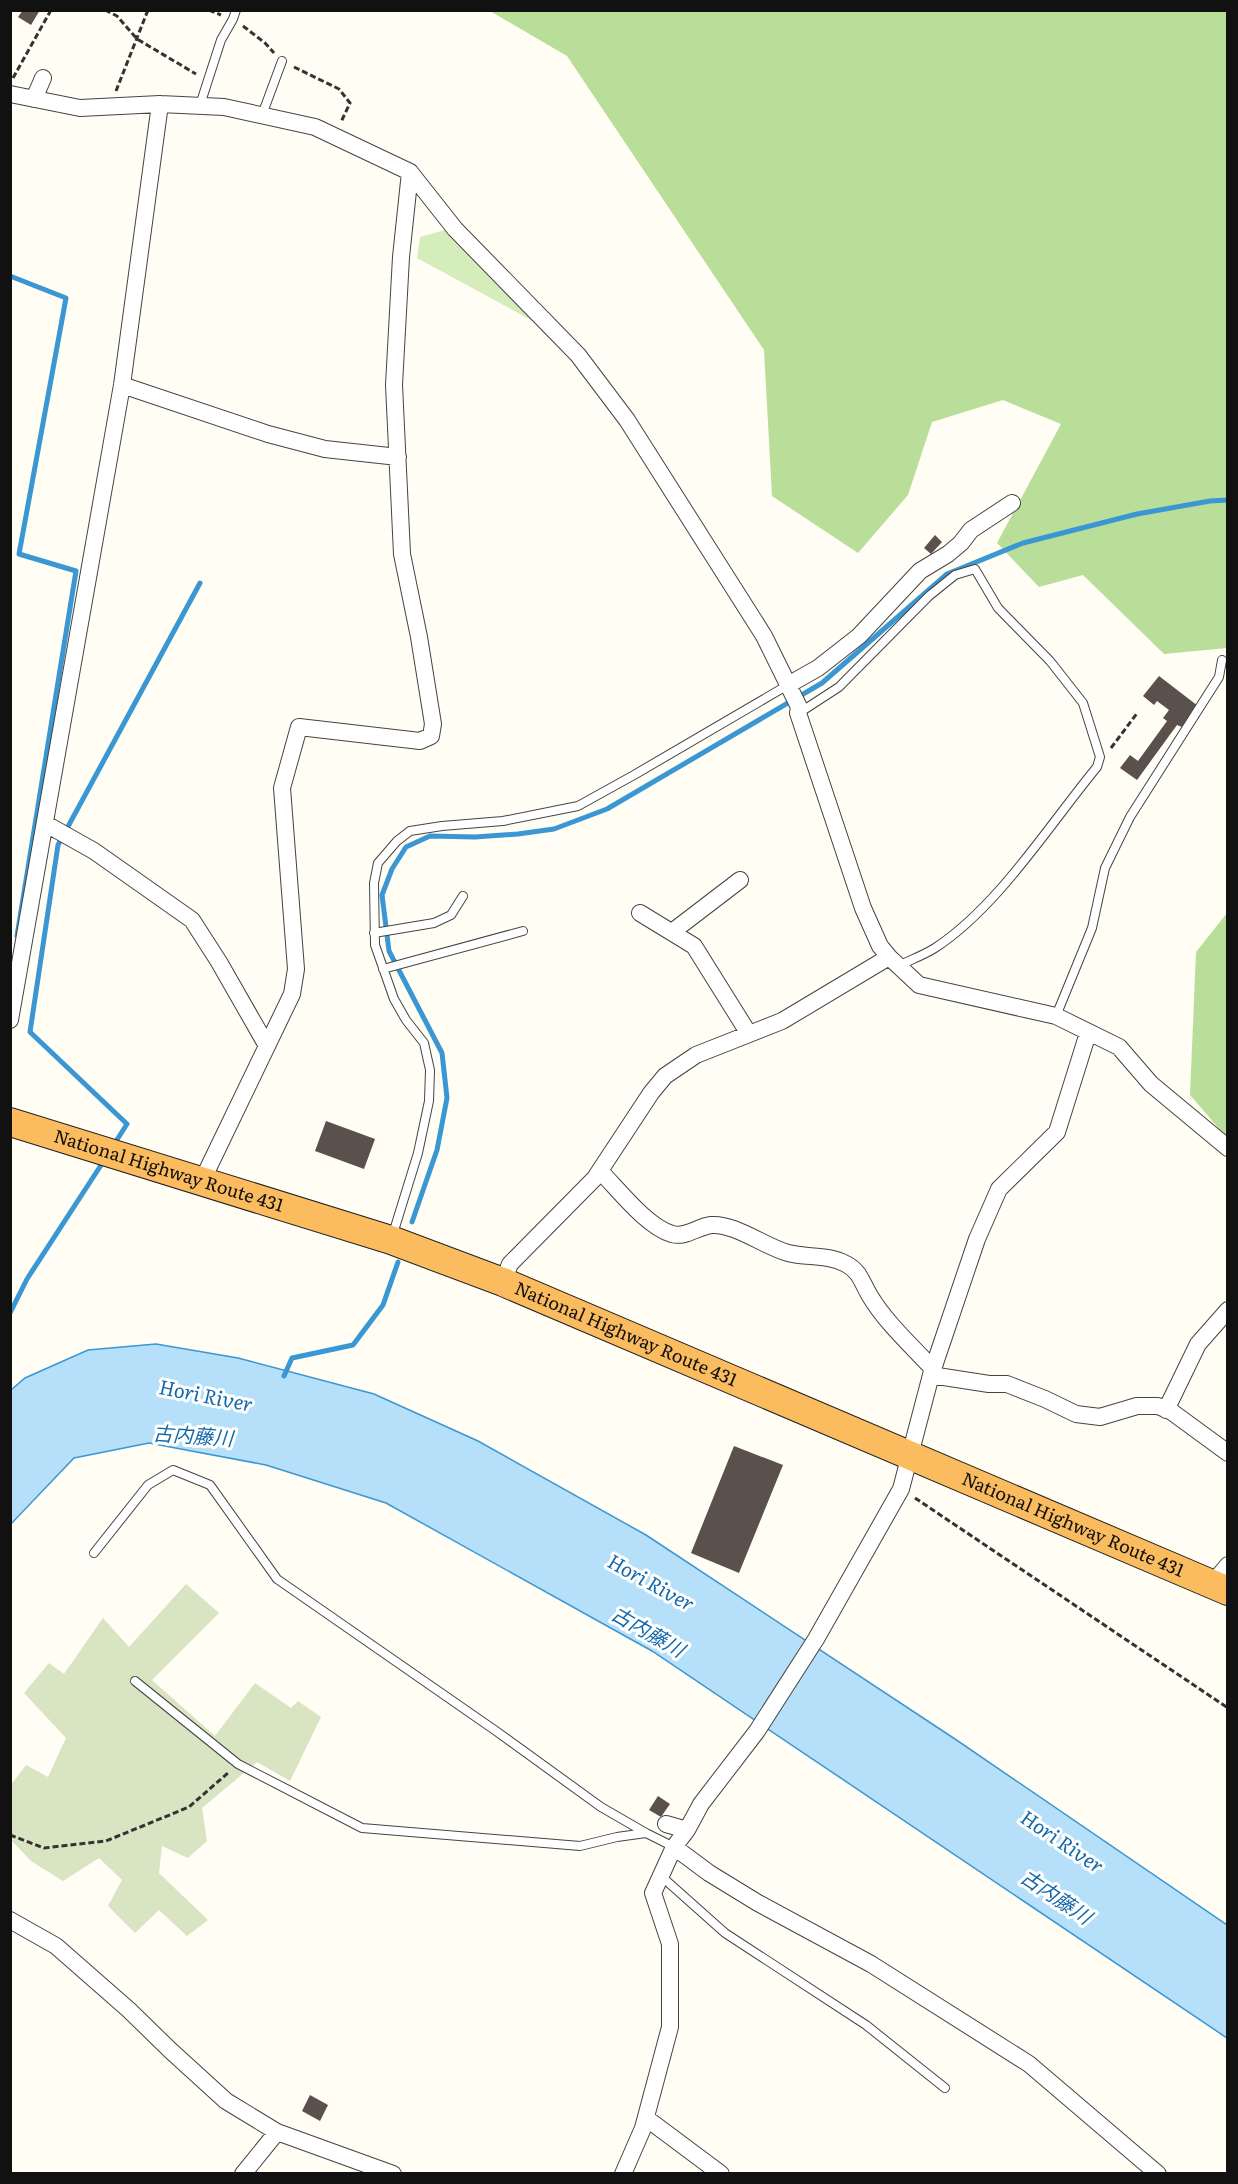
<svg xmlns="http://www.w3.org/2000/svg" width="1238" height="2184" font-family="Literata,'Noto Sans JP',serif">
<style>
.green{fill:#d5ecbb}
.forest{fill:#b8de99}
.cemetery{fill:#d9e4c2}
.water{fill:#b6e0f9;stroke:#3a97d3;stroke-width:1.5}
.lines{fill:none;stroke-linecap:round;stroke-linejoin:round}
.stream{stroke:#3a97d3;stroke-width:5}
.building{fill:#5a514c}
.service-casing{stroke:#444;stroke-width:10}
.minor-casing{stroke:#444;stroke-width:18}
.trunk-casing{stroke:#222;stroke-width:30}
.path{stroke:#333;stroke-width:3;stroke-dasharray:6 3;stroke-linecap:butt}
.service{stroke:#fff;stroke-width:8}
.minor{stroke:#fff;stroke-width:16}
.trunk{stroke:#fbbc5f;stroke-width:28}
.labels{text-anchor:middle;stroke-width:6;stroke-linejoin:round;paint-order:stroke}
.street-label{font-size:18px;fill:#111;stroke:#fff}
.water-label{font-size:20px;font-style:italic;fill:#1368a9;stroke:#fff}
</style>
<rect width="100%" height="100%" fill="#fffdf4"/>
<path class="green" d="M445,230L542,326L417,258L420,237Z"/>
<path class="forest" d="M490,11H1227V648L1164,654L1083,575L1039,587L997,543L1061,424L1003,400L932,422L908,495L858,553L772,496L764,350L567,56Z
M1227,913V1138L1190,1095L1196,952Z"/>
<path class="cemetery" d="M186,1584L219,1613L152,1680L215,1736L255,1683L291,1708L298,1701L321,1717L290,1781L257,1762L202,1808L207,1841L188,1858L162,1846L159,1873L208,1920L187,1936L159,1910L135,1933L108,1906L122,1880L99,1858L63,1881L31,1861L11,1840L10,1786L26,1765L48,1777L66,1738L24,1693L49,1663L64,1674L103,1618L129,1647Z"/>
<path class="water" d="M156,1344L238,1358L374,1394L478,1441L646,1535L955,1739L1227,1925V2038L652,1651L386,1503L266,1465L149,1443L74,1458L11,1524V1390L25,1378L88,1350Z"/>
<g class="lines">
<path class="stream" d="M10,276L66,298L19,554L76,571L17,936
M113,1146L127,1124L30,1032L58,845L200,583
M412,1222L437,1150L447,1098L442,1053L389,951L382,895L392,869L406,847L430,836L475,837L518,834L554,829L607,809L822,683L947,574L1023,543L1137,514L1210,501L1228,500
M10,1313L27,1279L105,1159
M284,1376L292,1358L353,1345L383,1305L398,1262"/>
</g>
<path class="building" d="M23,10H40L31,25L18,17Z
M935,535L942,542L931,554L924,548Z
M1159,676L1198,706L1182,727L1177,725L1137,780L1120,768L1130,755L1138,761L1167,721L1163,718L1169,710L1157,701L1154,705L1143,696Z
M326,1121L375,1139L364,1169L315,1151Z
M734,1446L783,1465L739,1573L691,1553Z
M658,1796L670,1804L661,1817L649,1810Z
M310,2095L328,2105L320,2121L302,2111Z"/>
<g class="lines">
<g class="service-casing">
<path id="service" d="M200,105L221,40L233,19L236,10
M262,115L282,61
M799,713L839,687L929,596L955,575L975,569L998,608L1050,661L1083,703L1100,757L1097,767C1049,825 998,907 935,948C924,955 910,960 898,966
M374,933L434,923L451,915L463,896
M383,969L523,931
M1056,1016L1092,928L1105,868L1130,817L1219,677L1222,660
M392,1237L418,1153L429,1101L430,1070L424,1043L406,1020L394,999L375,945L374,883L378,863L397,841L410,831L442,826L503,821L578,806L634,775L788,685
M94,1553L148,1485L173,1470L210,1485L277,1579L496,1731L601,1807L646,1833
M135,1681L238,1764L362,1828L580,1846L617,1837L646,1833L674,1847
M661,1876L725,1933L866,2025L945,2088"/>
</g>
<g class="minor-casing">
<path id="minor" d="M10,94L80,108L160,104L224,107L315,127L410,172L455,229L578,355L627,420L764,636L799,707L798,713L863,908L880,946L889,957L919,985L1056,1016L1119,1047L1151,1084L1228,1148
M34,99L43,78
M122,385L268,434L325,449L398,457
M788,685L818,668L859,636L920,571L948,554L961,543L971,530L1012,503
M46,824L94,851L192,920L219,962L267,1046
M640,913L694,946L749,1034
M672,932L740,880
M10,1020L122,385L160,104
M600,1171C618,1189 647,1227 672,1234C685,1238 697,1227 711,1225C735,1223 765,1247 788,1253C807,1258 828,1254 846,1264C860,1271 862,1283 870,1296C886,1323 912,1346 933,1369
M202,1181L292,994L296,969L282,788L299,727L420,741L431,736L433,724L419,637L402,554L394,385L401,257L410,172
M503,1282L510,1264L595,1178L651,1093L665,1076L696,1055L782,1021L889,957
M931,1375L989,1384H1007L1045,1399L1076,1414L1100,1417L1137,1406H1158L1172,1412L1228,1453
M1166,1410L1198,1344L1228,1310
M1212,1584L1228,1565
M666,1824L687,1830
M674,1847L709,1873L758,1903L871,1964L1029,2064L1158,2174
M10,1920L56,1946L129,2010L170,2050L226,2101L277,2132L393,2174
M646,2118L721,2174
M243,2174L277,2132
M623,2174L643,2128L670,2027V1944L653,1893L674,1847L687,1830L701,1804L757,1731L816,1639L901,1489L931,1375L977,1239L999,1189L1057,1132L1088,1033"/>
</g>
<g class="trunk-casing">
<g id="trunk">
<path id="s1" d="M10,1122L391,1240L503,1282L1228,1591"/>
</g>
</g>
<path class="path" d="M105,10L117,16L137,39L196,74
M209,10L221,15
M243,26L265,43L274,53
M294,67L339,89L350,103L341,122
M13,78L51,10
M116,91L148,10
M1111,748L1138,712
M915,1498L1228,1708
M10,1835L44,1848L106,1841L189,1807L229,1772"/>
<use href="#service" class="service"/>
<use href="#minor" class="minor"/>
<use href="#trunk" class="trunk"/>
</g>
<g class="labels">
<g class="street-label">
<text dy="6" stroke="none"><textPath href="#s1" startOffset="166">National Highway Route 431</textPath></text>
<text dy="6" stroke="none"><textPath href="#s1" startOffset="652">National Highway Route 431</textPath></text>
<text dy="6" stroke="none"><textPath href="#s1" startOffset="1138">National Highway Route 431</textPath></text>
</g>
<g class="water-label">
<text transform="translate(206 1396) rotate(11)" y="7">Hori River</text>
<text transform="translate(193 1436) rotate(4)" y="7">古内藤川</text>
<text transform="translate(651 1583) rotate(29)" y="7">Hori River</text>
<text transform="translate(648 1632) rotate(30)" y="7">古内藤川</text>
<text transform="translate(1062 1842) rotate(34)" y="7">Hori River</text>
<text transform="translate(1056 1897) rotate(34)" y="7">古内藤川</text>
</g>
</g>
<rect width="1238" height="2184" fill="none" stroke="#111111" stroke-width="24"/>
</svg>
